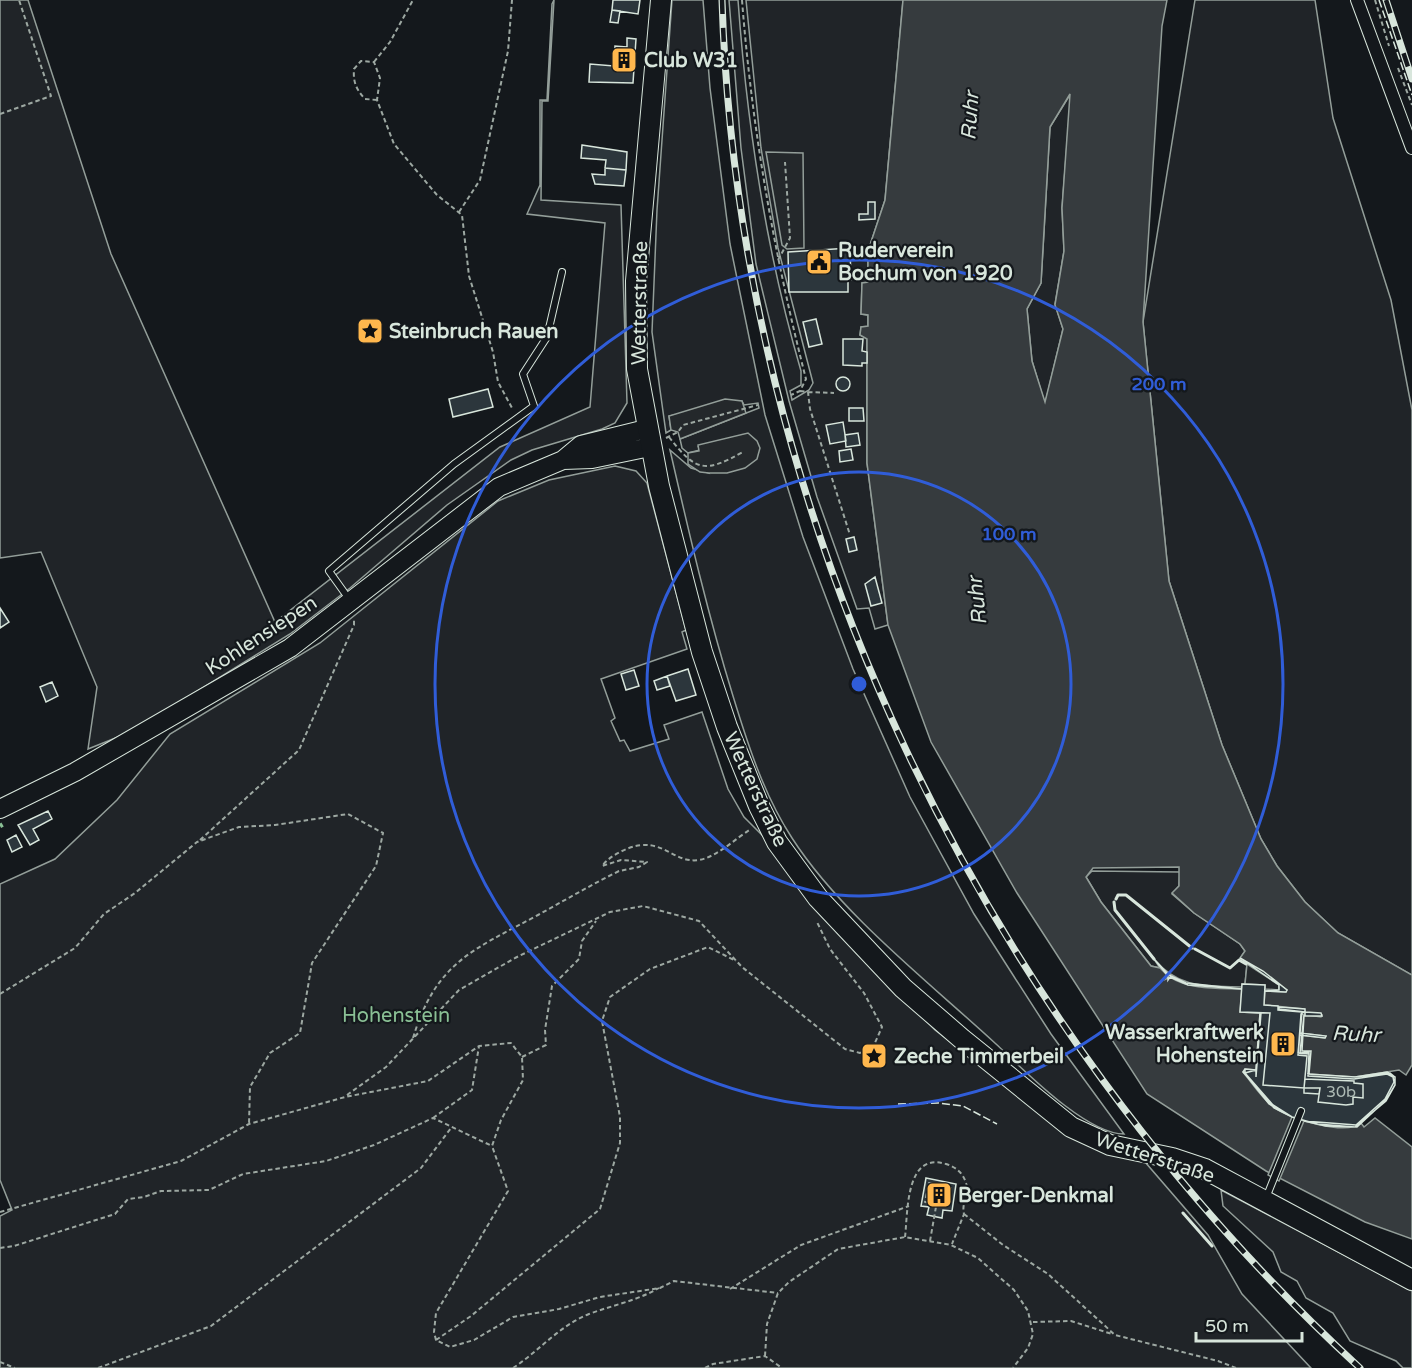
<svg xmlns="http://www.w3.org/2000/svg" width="1412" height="1368" font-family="'Varela Round',sans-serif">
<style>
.green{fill:#202428;stroke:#939e99;stroke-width:1.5}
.parking{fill:#24282b;stroke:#939e99;stroke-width:1.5}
.water{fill:#363b3e;stroke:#939e99;stroke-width:1.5;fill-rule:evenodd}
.pier{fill:#14181c;stroke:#939e99;stroke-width:1.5}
.building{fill:#2c363c;stroke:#d8e6dc;stroke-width:1.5}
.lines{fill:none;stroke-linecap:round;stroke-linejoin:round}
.lane-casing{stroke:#d8e6dc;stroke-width:8}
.street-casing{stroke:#d8e6dc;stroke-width:14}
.secondary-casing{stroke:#d8e6dc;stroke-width:20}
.primary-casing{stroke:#d8e6dc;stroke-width:22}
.path{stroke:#9da8a2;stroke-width:2;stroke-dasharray:4.5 3;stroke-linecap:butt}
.lane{stroke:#14181c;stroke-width:6}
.street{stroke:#14181c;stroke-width:12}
.secondary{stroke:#14181c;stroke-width:18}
.primary{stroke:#14181c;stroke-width:20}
.rail-casing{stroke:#d8e6dc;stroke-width:7}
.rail{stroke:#14181c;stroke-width:4.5;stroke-dasharray:14;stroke-linecap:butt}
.hedge{stroke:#8ac095;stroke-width:4.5;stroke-dasharray:3 4.5;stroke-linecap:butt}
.fence{stroke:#d8e6dc;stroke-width:1.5;stroke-dasharray:8 3;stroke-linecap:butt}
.wall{stroke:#d8e6dc;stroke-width:3}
.ring{fill:none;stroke:#305dd8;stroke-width:3}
.labels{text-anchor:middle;stroke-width:4.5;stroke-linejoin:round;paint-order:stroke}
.number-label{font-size:16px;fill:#adbab4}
.poi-label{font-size:20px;font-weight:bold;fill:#d8e6dc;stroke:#14181c;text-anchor:start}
.street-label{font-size:20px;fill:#d8e6dc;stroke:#14181c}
.park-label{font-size:20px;fill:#8ac095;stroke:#14181c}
.water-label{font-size:21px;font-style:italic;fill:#d8e6dc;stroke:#14181c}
.centre{fill:#305dd8;stroke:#14181c;stroke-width:3}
.ring-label{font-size:18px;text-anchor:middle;font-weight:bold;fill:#305dd8;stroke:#14181c;stroke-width:4.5;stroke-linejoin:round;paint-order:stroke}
</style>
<rect width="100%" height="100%" fill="#14181c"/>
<path class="green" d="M0,0H28L111,254L275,622L500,447L590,407L605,223L527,214L540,185V100H547L552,4L554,0L548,101H542L541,200L621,205L627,403L615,423L602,429L532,450L511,460L447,505L350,588L290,634L133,731L88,749L97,687L41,552L0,558Z
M672,0H703L710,88L730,244L765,415L803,537L853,669L910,797L974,914L1013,975L1051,1034L1124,1134C1086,1134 1024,1070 996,1044C930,983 840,913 792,838C764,795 748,745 733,696C708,615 689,533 670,450L691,468L709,473L698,446L700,450L688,453L682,448L680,439L759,408L758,403L744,405L742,401L669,416L671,430L666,433L652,332L657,210Z
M729,0H738C747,125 766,251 801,371V385L790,391L792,400L809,390L813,383L778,248L761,148L746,0H903L885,200L868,251V283H862L861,314L868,315V327H861L860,335L867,338V463L888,625L875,629L869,608L857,609L817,497L789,401L756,264L741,148Z
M1195,0H1315L1333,118L1391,300L1412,410V975L1338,933L1305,902L1277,866L1261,839L1222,745L1169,581L1143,322Z
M1071,93L1062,208L1064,251L1055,304L1063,329L1045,404L1032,361L1027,309L1041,283L1050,127Z
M615,466L636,471L647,483L686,630L682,632L687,649L601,679L615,718L611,721L620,741L624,740L630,751L669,739L664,725L702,712L728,789L744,817L764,837L808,898L935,1030L1078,1140L1145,1162L1208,1235L1242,1294L1311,1368H0V1216L12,1210L0,1180V884L55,859L117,800L170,734L320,643L498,501L549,480Z
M1092,871L1180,872L1179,886L1172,894L1194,913L1240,944L1245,951L1239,960L1247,964L1245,984H1242V987C1206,986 1179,989 1154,959L1160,968L1151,966L1101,902L1086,877Z
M1221,1190L1412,1291V1368H1403L1396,1361L1350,1341L1333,1313L1306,1298L1297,1281L1281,1272L1273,1252L1223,1206Z"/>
<path class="parking" d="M766,152L803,153L804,248L787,249L782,245Z
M725,399L742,401L746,413L680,439L678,432L671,430L669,416Z
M748,433L757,441L760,448L757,459L745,468L727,473H709L700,472L688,464V453L699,451L698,445Z
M1247,964L1279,985V990L1265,989V985L1245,984Z"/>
<path class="water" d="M903,0H1167L1162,26L1143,322L1169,581L1222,745L1261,839L1277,866L1305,902L1338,933L1412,975V1065L1406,1075L1399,1070L1355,1077L1308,1074L1309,1055L1298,1053L1300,1035L1325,1038L1326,1036L1300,1033L1301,1014L1321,1017L1322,1015L1305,1013L1304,1009L1264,1005L1265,991L1286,992L1287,990L1240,958L1245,951L1240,944L1194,913L1172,893L1179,886V867L1093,868L1086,877L1101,902L1151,966L1160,968L1168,976L1166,979L1170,977C1190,990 1218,988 1242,989L1240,1012L1260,1013L1256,1070L1245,1069L1243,1072C1253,1084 1262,1099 1275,1108C1290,1119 1346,1136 1361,1123L1364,1127L1375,1118L1412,1147V1239L1365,1222L1266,1171L1147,1094L1017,893L931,742L888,625L867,463V339L860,335L861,327L868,326V315L861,314L862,283L868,282V251L885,200ZM1070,94L1062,208L1064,251L1055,305L1063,329L1045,402L1032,361L1027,309L1041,283L1050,127Z"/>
<path class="pier" d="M1292,1117L1304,1121L1279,1181L1268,1175Z"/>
<path class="building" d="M613,0H640L638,14L612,10Z
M612,10L620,11L618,23L610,22Z
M627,38L636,39L633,83L589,82L590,64L614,66L615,46L627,47Z
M582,145L627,152L626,170L605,168L606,160L581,158Z
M605,168L626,170L624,186L595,184L592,174L605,175Z
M868,202H875V219L859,220V214H868Z
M850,248L851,280H848V292H789L788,252Z
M816,319L822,344L809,347L803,322Z
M843,339H863L862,351L867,352V363H862V366L843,365Z
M836 384a7 7 0 1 1 14 0a7 7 0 1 1-14 0Z
M488,389L493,407L453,417L449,399Z
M849,408H863L864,421H849Z
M843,422L846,441L830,444L826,425Z
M858,433L860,445L846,447L845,435Z
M851,449L853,460L840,462L839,451Z
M854,537L857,550L849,552L846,539Z
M875,577L882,603L871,606L865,584Z
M0,608L9,622L0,628Z
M688,669L696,695L676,701L667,676Z
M634,670L639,686L626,690L621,674Z
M667,676L670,686L657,690L654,681Z
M52,682L58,696L46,702L40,687Z
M48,811L52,819L33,829L39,840L30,845L18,825Z
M16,835L22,847L12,852L7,840Z
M1240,958L1263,971L1287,990L1286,992L1265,991L1279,990V985Z
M1154,959L1169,975L1186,983L1242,989L1188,985L1170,977L1168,980V976Z
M1242,984L1265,985L1264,1005L1278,1006V1010L1304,1012L1301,1014L1298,1055L1307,1056L1304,1088L1263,1085L1270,1013L1240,1012Z
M1242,984L1265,985L1264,1005L1278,1006V1010L1302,1012L1298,1053L1309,1054L1308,1074L1355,1077L1390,1073L1395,1077V1085L1386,1101L1355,1127L1317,1124L1292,1117L1274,1108L1243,1072L1245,1069L1256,1070L1260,1013L1240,1012Z
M1279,1007L1305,1009V1012L1279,1009Z
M1305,1012L1321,1013L1322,1016H1305Z
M1260,1013H1261L1256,1077V1070Z
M1304,1015L1302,1051H1311L1309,1074V1052L1300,1053Z
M1300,1033L1326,1036L1325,1038L1300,1035Z
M1245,1069L1256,1070L1245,1073L1273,1105L1292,1117L1269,1104L1245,1074Z
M1387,1072L1395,1077V1085L1386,1100L1357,1127L1326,1126L1304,1121L1356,1125L1385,1099L1394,1082L1393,1077L1387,1074L1354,1079L1308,1076V1074L1355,1077Z
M1305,1079L1354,1081V1083L1363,1084V1098L1353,1097V1104L1346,1105L1318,1102L1320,1088H1304Z
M1304,1088H1320L1319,1094L1304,1093Z
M926,1178L956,1184L952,1211L943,1210L942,1218L927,1215L929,1207L921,1206Z"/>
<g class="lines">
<g class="lane-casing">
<path id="lane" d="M349,599L329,571L454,464L534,406L523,374L547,337L562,272
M1266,1198L1301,1111"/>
</g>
<g class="street-casing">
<path id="street" d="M1357,0L1412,148"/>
</g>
<g class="secondary-casing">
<path id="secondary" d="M563,460L592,459L650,447
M0,809L75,772L290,648L499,487L563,460L581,445L646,429"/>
</g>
<g class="primary-casing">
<path id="primary" d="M661,0L636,281L637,369L659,486L702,652L727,727L759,806L777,842L818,898L903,988L962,1039L1071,1127L1110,1145L1172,1158L1205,1169L1412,1280"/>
</g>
<path class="path" d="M742,0C752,129 774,254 806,379L800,391L791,395
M1375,0L1389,46
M374,62L390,42L413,0
M1398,68L1412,105
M377,100L365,99C356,89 353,82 354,69L361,61L374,62L380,78L377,100L394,144L437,195L462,215L469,276L493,352L498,382L512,408
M0,114L51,96L19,0
M459,212L480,180L508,51L512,0
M778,260L790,238L785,162
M800,391L808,392L810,409L850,535
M808,392L834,393
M669,437C696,472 705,473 743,452
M666,438L678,432L683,425L758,405
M200,840L299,750L354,625V620
M0,994L75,948L104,914L135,893L197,842L239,827L275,825L348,814L383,833L376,866L312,963L300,1033L270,1053L250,1087L249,1124
M413,1038C436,962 473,950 538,915C565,900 591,885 619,871L639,867L647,862L621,860L602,866C609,857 619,852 629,848C663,836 673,864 699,860C717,857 736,838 751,829
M522,1057L546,1045L545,1030L552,986L579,959L582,941L596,921
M347,1095L386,1067L459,990L515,958L610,912L643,906L699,921L742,967L845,1049L860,1053L874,1045L882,1027L864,993L830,949L817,922
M433,1118L472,1090L479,1046
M929,1183L951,1188L947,1206L925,1202Z
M0,1212L181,1161L249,1124L345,1097L428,1081L479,1046L511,1043L522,1057L523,1080L501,1120L492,1146L508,1191L436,1313L434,1332L436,1340L450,1347L474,1340L513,1317L559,1309L600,1297L660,1288L674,1281L778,1293
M964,1214L1003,1245L1048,1274L1115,1335L1218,1361L1236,1368
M905,1237C908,1213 905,1151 946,1164C956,1167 963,1173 966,1183C970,1194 961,1203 964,1214L952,1244
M930,1241L937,1201
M0,1248L14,1246L115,1214L128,1199L144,1197L161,1191L209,1190L243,1174L326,1161L374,1145L433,1118L492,1146
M730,1289L801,1245L909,1206
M1033,1322L1071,1321L1112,1334
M436,1340L471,1316L600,1209L620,1143V1117L602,1021L610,997L650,969L708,947L736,961
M765,1356L767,1324L778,1293L789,1282L838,1249L905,1237L951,1245L978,1258L1014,1290L1028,1311L1033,1334L1028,1348L1013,1368
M0,1362L15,1368
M98,1368L211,1326L421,1168L451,1128
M513,1368C539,1351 559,1326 589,1314C613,1305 636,1301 659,1288
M705,1368L713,1364L765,1356L782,1368"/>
<use href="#lane" class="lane"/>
<use href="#street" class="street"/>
<use href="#secondary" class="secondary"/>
<use href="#primary" class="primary"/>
<g class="rail-casing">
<path id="rail" d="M722,0C738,517 981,1020 1360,1368
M1386,0L1412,79"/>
</g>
<use href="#rail" class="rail"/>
<path class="hedge" d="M0,826L5,823"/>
<path class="fence" d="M1379,0L1412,95
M898,1104L938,1103L963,1106L997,1124"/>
<path class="wall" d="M1116,899L1118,895H1126L1192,948
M1114,902L1115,910L1154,959
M1195,949L1230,968L1239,960L1246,964
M1183,1213L1212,1246"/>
</g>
<g class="ring">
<circle cx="859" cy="684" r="212"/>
<circle cx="859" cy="684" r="424"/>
</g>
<defs>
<g id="building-square" transform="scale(1.35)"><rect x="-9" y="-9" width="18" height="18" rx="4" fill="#ffb74d" stroke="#14181c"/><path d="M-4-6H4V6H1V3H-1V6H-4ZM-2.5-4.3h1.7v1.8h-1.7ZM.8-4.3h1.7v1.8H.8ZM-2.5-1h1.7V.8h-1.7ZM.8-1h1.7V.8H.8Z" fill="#111"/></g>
<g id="civic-square" transform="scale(1.35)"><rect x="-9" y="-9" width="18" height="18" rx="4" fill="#ffb74d" stroke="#14181c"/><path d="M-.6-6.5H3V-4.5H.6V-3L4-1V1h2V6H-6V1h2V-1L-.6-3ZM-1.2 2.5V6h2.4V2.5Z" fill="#111"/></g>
<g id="sight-square" transform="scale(1.35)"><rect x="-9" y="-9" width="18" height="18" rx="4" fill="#ffb74d" stroke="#14181c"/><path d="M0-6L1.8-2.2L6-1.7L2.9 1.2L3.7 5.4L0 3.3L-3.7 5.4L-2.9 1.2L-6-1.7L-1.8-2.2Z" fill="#111"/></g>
</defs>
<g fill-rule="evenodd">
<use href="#building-square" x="624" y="60"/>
<use href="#civic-square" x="819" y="262"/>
<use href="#sight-square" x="370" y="331"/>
<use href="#building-square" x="1283" y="1044"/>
<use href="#sight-square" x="874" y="1056"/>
<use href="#building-square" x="939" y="1195"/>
</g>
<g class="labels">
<g class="number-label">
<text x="1341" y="1097">30b</text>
</g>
<g class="poi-label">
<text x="644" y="67">Club W31</text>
<text x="838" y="257">Ruderverein<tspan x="838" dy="23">Bochum von 1920</tspan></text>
<text x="389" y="338">Steinbruch Rauen</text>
<text x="1264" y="1039" text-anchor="end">Wasserkraftwerk<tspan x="1264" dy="23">Hohenstein</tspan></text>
<text x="894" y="1063">Zeche Timmerbeil</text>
<text x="958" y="1202">Berger-Denkmal</text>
</g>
<g class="street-label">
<text transform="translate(639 303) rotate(-89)" y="7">Wetterstraße</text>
<text transform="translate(261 635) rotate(-33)" y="7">Kohlensiepen</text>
<text transform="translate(756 789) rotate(65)" y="7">Wetterstraße</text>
<text transform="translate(1155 1157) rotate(18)" y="7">Wetterstraße</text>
</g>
<g class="park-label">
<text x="396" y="1022">Hohenstein</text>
</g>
<g class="water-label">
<text transform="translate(970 116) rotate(-86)" y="7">Ruhr</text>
<text transform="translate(977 601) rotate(-96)" y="7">Ruhr</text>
<text transform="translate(1356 1034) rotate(3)" y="7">Ruhr</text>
</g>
</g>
<circle cx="859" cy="684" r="9" class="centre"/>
<g class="ring-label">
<text x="1159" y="390">200 m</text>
<text x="1009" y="540">100 m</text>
</g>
<path d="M1196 1332v9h106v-9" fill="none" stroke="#d8e6dc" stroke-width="3"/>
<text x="1205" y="1332" font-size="18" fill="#d8e6dc" stroke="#14181c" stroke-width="4.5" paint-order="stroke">50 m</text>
</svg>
